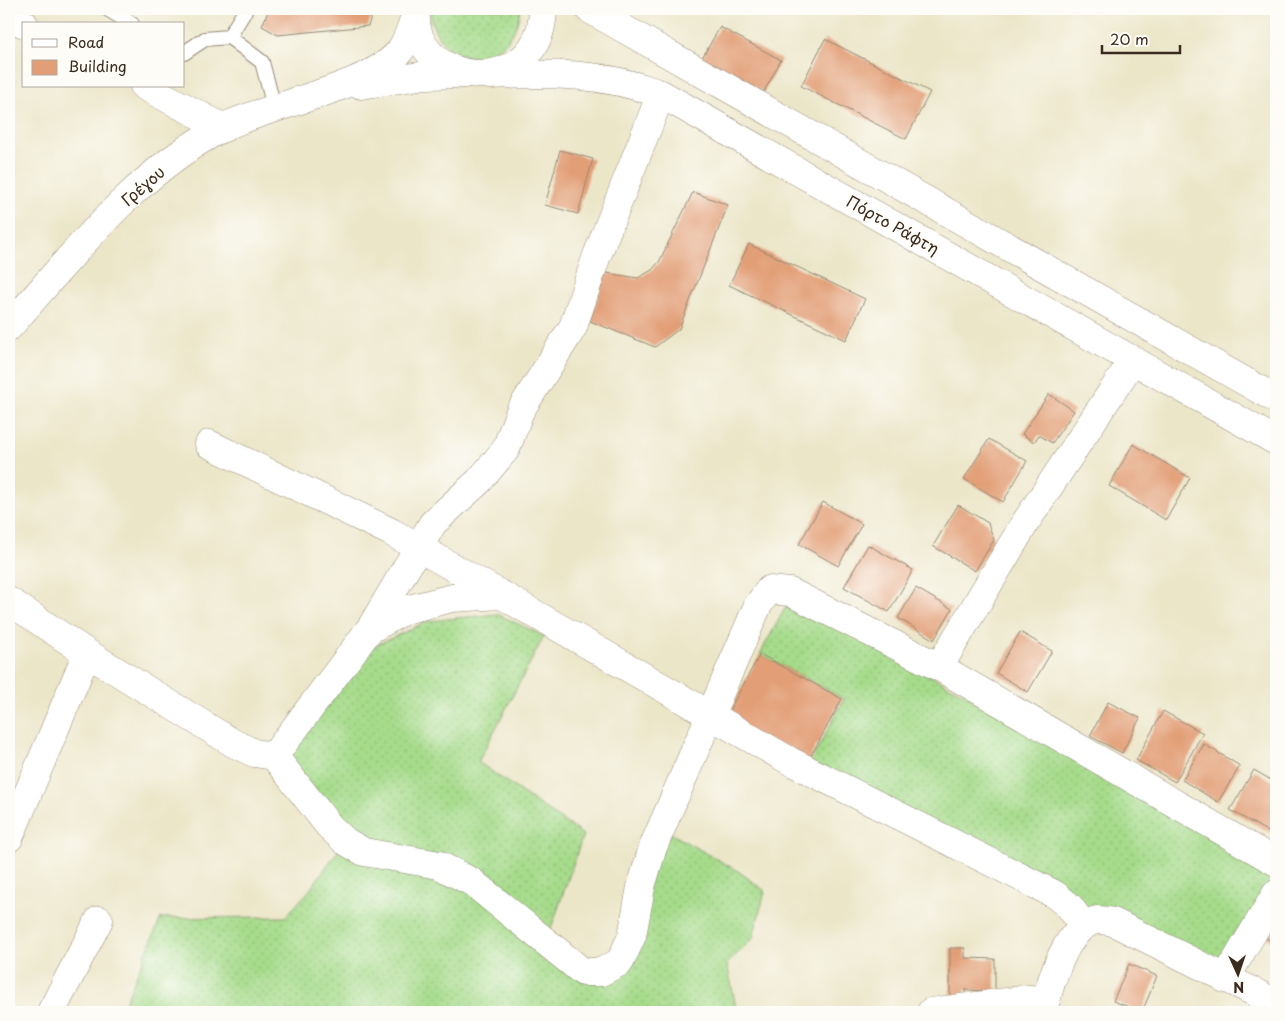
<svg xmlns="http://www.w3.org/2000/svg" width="1285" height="1021" font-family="'Playpen Sans',sans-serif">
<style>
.grass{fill:url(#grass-dots);stroke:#708254}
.building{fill:#e29e76}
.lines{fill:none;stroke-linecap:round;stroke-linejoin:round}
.service-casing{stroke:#948874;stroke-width:16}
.minor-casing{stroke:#948874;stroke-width:29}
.secondary-casing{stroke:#948874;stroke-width:29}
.service{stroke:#fff;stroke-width:14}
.minor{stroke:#fff;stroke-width:28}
.secondary{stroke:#fff;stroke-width:28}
.labels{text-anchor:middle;stroke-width:4;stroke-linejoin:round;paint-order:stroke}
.street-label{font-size:16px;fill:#3b2a1e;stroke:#fdfcf7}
</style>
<defs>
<pattern id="grass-dots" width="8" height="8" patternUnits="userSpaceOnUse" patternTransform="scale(1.25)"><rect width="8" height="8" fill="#a6db8b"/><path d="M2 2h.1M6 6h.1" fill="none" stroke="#90bc78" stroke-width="1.8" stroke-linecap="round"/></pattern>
</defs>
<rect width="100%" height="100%" fill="#fdfcf7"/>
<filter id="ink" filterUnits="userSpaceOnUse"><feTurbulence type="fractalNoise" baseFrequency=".02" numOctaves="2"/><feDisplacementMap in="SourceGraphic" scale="10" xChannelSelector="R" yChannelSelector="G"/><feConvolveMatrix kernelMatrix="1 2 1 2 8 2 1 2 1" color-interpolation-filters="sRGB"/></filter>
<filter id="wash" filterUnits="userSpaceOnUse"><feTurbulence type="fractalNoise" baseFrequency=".0096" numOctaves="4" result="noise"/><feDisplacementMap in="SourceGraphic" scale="20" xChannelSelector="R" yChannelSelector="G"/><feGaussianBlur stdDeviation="1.12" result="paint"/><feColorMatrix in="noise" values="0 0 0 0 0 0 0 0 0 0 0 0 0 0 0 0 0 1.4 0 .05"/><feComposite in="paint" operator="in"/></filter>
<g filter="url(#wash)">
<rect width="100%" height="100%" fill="#ece6c9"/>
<path class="grass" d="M430,9H520C514,72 434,73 430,9Z
M789,601L1276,859V896L1228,985L810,763L844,699L760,654Z
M497,614L544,636L478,762L583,835L549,935L606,974L661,828L738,871L765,891L753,938L727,964L737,1012H121L161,918L285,917L309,891L345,841L281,765L374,646L428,621Z"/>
<g id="blocks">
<path class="building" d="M269,9H374L368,26L278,35L262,26Z
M720,27L781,60L764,92L702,58Z
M825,39L930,92L906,139L801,86Z
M560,150L593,159L578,214L545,205Z
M693,192L728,205L679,329L655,347L590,321L606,273L638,278L652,270L659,262Z
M749,244L865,299L846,340L729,285Z
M1049,394L1074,411L1052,443L1039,435L1034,442L1022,434Z
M989,439L1027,461L1003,502L964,479Z
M1133,444L1190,478L1166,520L1109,486Z
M823,502L862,524L838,566L799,544Z
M958,505L988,523L994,540L975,571L933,546Z
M868,545L913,570L889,612L844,587Z
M916,588L952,609L934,640L898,618Z
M1020,632L1052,651L1028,692L996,673Z
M760,654L842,699L807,763L725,718Z
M1108,702L1140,718L1122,753L1090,736Z
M1163,711L1203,733L1175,782L1136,760Z
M1204,744L1240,766L1218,802L1182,780Z
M1254,770L1276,783V823L1270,833L1230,810Z
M1276,921V944L1266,938Z
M950,948H965V958L995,959V991L965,990V996H950Z
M1129,964L1157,976L1142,1012L1113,1001Z"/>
</g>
</g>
<g filter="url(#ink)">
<use href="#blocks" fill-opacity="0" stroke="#948874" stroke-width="1"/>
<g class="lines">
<g class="service-casing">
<path id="service" d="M107,9L132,24
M229,37L246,9
M184,53L205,39L229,37L262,62L274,107"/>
</g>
<g class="minor-casing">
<path id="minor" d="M9,16L24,24
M144,86L224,128
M209,444L391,532L502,595
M9,601L87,653L233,743L254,753L274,756L369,630L405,610L452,598L502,595L790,761L1054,894L1069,906L1084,926
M370,629L433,523L479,481L506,449L520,411L573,327L596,258L661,94
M939,667L1276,862
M274,756L329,826L345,841L364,852L439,865L472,882L583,972H601L620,962L632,936L641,887L653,847L758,605L769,590L790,592L939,667L1025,523L1133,360
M9,838L87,653
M1225,979L1276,894
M51,1012L99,920
M931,1012L1028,999L1046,1000
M1043,1012C1049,986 1066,925 1097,920C1102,920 1108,921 1113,922L1276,1003"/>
</g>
<g class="secondary-casing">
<path id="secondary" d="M416,9C408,88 541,103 543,9
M589,9L1276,399
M489,75C552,73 601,72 661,94L1276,441
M361,85L426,75L464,74
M9,327C72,256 137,171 224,127C269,105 372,87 400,51C407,41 411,28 415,16"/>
</g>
<use href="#service" class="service"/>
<use href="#minor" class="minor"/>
<use href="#secondary" class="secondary"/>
</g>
</g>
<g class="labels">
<g class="street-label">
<text transform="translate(143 186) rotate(-41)" y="6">Γρέγου</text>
<text transform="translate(893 225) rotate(29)" y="6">Πόρτο Ράφτη</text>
</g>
</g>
<rect width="1285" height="1021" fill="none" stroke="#fdfcf7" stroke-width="30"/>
<rect x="22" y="22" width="162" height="65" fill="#fdfcf7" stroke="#afa8a0"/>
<rect x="32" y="39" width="25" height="8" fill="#ffffff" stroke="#afa8a0"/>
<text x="68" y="48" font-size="15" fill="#3b2a1e">Road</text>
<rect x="32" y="60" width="25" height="15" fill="#e29e76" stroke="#afa8a0"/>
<text x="68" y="72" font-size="15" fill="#3b2a1e">Building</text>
<g transform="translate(1238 974) rotate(177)" stroke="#fdfcf7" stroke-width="4" paint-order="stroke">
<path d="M0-4L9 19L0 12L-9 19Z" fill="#3b2a1e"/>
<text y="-8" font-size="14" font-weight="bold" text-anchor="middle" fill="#3b2a1e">N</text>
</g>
<path d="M1102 45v8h78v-8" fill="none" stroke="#3b2a1e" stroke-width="2.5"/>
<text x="1110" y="45" font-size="15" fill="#3b2a1e" stroke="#fdfcf7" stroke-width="4" paint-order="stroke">20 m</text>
</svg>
